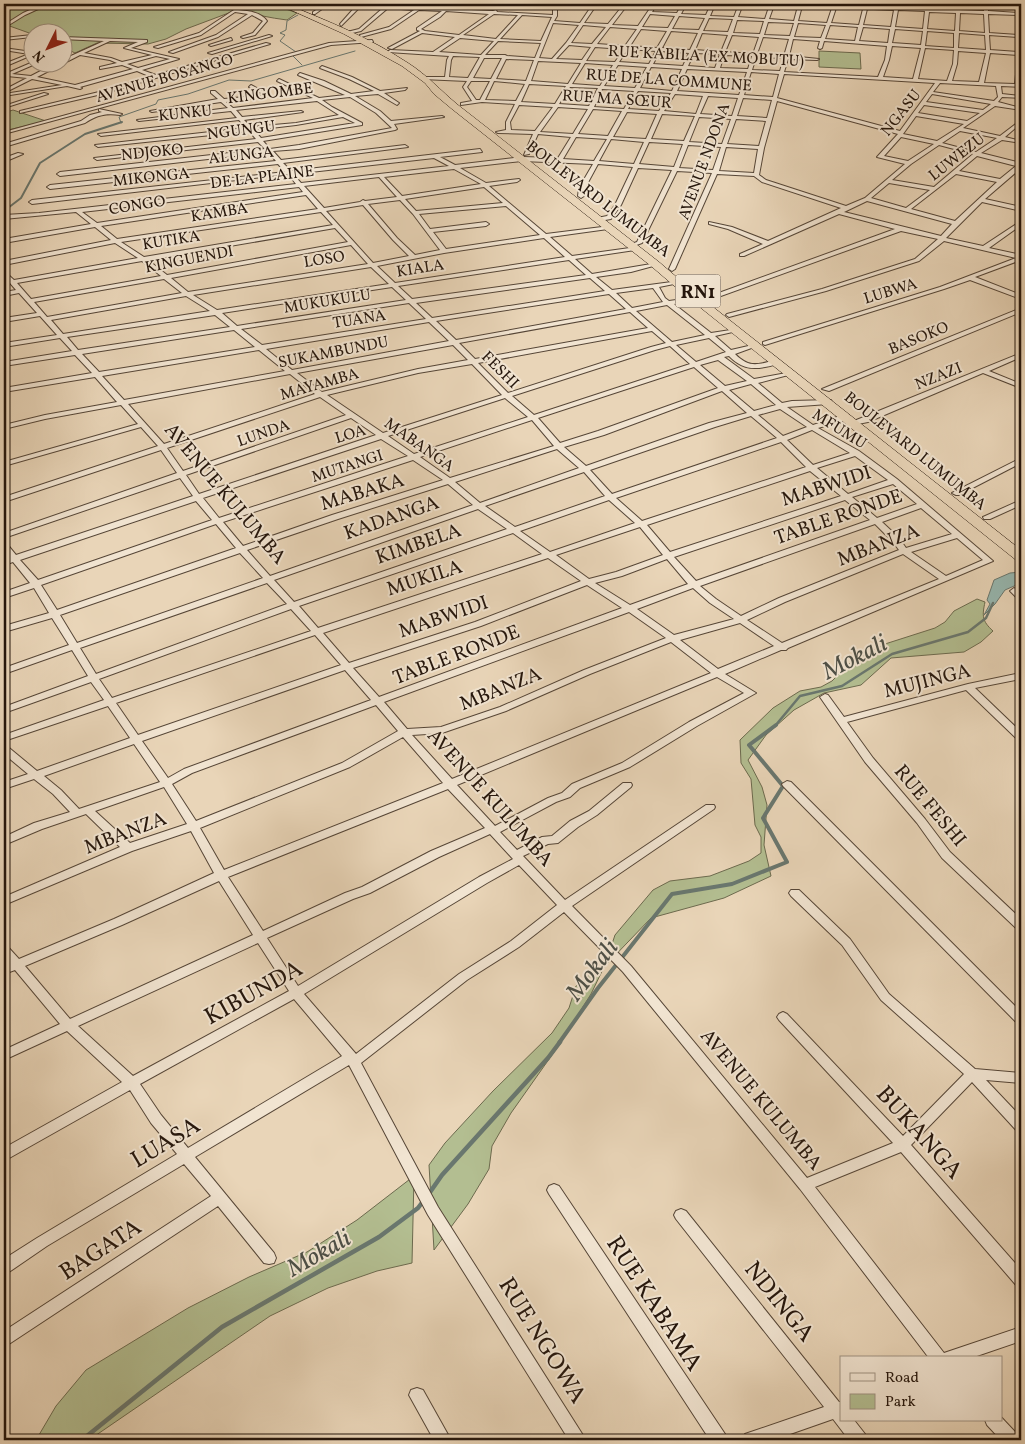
<svg xmlns="http://www.w3.org/2000/svg" width="1025" height="1444" font-family="Vollkorn,serif">
<style>
.green{fill:#b3be91;stroke:#6c6a4e}
.water{fill:#97b8b1;stroke:#69776f}
.lines{fill:none;stroke-linecap:round;stroke-linejoin:round}
.stream-far4{stroke:#69776f;stroke-width:1}
.stream-far3{stroke:#69776f;stroke-width:2}
.stream-far2{stroke:#69776f;stroke-width:2.5}
.stream-far1{stroke:#69776f;stroke-width:4}
.stream{stroke:#69776f;stroke-width:4.5}
.minor-casing{stroke:#564637;stroke-width:2}
.trunk-casing{stroke:#25160c;stroke-width:1}
.minor{fill:#f1e4d1;fill-rule:evenodd}
.trunk{fill:#e9d5b8;fill-rule:evenodd}
.labels{text-anchor:middle;stroke-width:4;stroke-linejoin:round;paint-order:stroke}
.far-street-label{font-size:16px;fill:#25160c;stroke:#f1e4d1}
.shield{fill:#f1e4d1;stroke:#625447;stroke-width:1}
.shield-label{font-size:19px;font-weight:bold;fill:#25160c}
.street-label{font-size:20px;fill:#25160c;stroke:#f1e4d1}
.near-street-label{font-size:24px;fill:#25160c;stroke:#f1e4d1}
.near-water-label{font-size:25px;font-style:italic;fill:#4d4f46;stroke:#f1e4d1}
</style>
<rect width="100%" height="100%" fill="#e9d5b8"/>
<filter id="stains"><feTurbulence type="fractalNoise" baseFrequency=".004" numOctaves="4"/><feColorMatrix values="0 0 0 0 .2 0 0 0 0 .09 0 0 0 0 .02 0 0 0 .5 -.17"/></filter>
<radialGradient id="worn" r=".72"><stop offset=".6" stop-color="#630" stop-opacity="0"/><stop offset="1" stop-color="#630" stop-opacity=".3"/></radialGradient>
<path class="green" d="M4,4H244L234,11L186,29L166,39L148,44L97,43L75,53L63,47L62,32L32,34L4,24Z
M254,4H272L297,13L287,20C270,18 254,14 237,11Z
M819,51L860,53L861,69L819,67Z
M13,110L46,121L4,131V113Z
M977,599L985,602C982,616 982,621 993,631L981,642L964,652L891,658L861,685L824,693L794,710L766,735L748,760L762,787L767,805L764,845L771,876L724,898L651,918L604,967L591,994L559,1045L511,1113L492,1146L489,1169L468,1204L434,1250L429,1165L445,1143L493,1091L552,1033L569,1008L576,986L606,962L615,935L653,890L670,881L710,876L749,861L761,853V837L755,825L751,779L741,763L740,740L773,708L800,691L821,687L832,681L851,662L885,644L935,628L945,622L954,611Z
M414,1176L412,1263L377,1271L328,1288L270,1316L89,1440H36L56,1406L86,1370L188,1308L249,1277L307,1252L357,1220Z"/>
<path class="water" d="M1021,572V583L1005,590L995,604L984,615L990,604L987,600L994,580L1010,573Z"/>
<g class="lines">
<path class="stream-far4" d="M304,4L306,9
M298,15L287,21L286,30L280,33L285,35L280,41L296,52L292,55L302,65
M121,123L119,117L156,104L158,100L188,94L229,80L251,81L355,51"/>
<path class="stream-far3" d="M4,211L21,198L40,163L85,134L122,122"/>
<path class="stream-far2" d="M775,726L800,696L842,686L892,654L968,632L986,618L993,603"/>
<path class="stream-far1" d="M559,1043L598,988L672,894L732,884L787,862L763,818L783,786L749,745L776,725"/>
<path class="stream" d="M428,1195L442,1175L548,1058L560,1042
M82,1440L222,1327L379,1237L418,1208L424,1200"/>
<g class="minor-casing">
<path id="minor" d="M44,4H49L25,15L4,28V25L23,13Z
M243,4H247L238,10C248,11 261,12 267,21L255,35L243,38L241,37L253,33L263,21L252,15L218,37L173,53L169,52L216,35L248,14L235,12L201,35L158,48L154,47L199,33Z
M325,4H329L315,14H313V12Z
M330,4L386,6L392,4L390,6L444,9L448,6L450,7L448,9L493,11L496,10L497,12L553,15V4H557V16L554,21L580,23L593,4H597L584,23L608,24L624,4H628L612,25L638,26L653,4H657L652,12L677,13L682,4H686L681,14L706,15L711,4H715L710,16L734,17L739,4H743L738,17L765,19L770,4L833,5L837,4L836,5L863,6L864,4H868L867,7L894,8L895,4H899L898,8L926,9V5L928,4L930,5L929,9L956,10V4H960V10L984,11V4H988V11L1018,13V4H1021V64L1019,85H1021V87L1001,86L1002,94L1021,96V98L1002,97L998,102L1021,108V110L995,106L963,128L1000,136L1021,120V123L1005,137L1021,141V143L1002,140L981,153L1021,163V168L985,199L1021,207V211L982,202L946,238L983,246L1021,221V225L989,248L1021,255V260L975,277L1021,295V299L970,280L944,289L765,345L763,344V342L940,287L1016,258L944,241L919,261L826,291L729,317L726,315L727,314L822,289L915,259L938,239L901,231L707,301L705,300V298L895,229L839,214L744,256H740V254L763,244L728,229L709,224V222L732,227L768,241L841,208L762,182L754,176L717,174L675,269L672,271L669,269L712,173L677,171L642,243L631,247L628,245L637,242L672,170L638,168L621,205L611,219L599,221L596,219L597,218L607,216L615,205L633,167L598,164L585,188L584,196L581,198L578,196L579,188L593,164L522,161L460,168L486,183L519,179L520,180L517,182L489,186L546,234L610,226V228L608,229L550,237L572,256L637,247L638,248L635,250L575,259L592,274L657,263V265L631,272L596,277L612,290L679,281V283L659,287L665,298L669,301L698,297V299L674,304L711,333L737,329V331L715,336L731,350L757,344V346L735,354C750,369 758,364 777,360L780,362C776,365 771,366 765,367C750,370 740,367 729,356L724,357L754,379L792,372V374L758,383L782,403L792,401L831,400L832,402L828,404L787,407L813,425L843,415H849V419L818,428L859,451L897,479L993,561L788,648L786,650H781L725,674L756,693L697,726L630,767L580,788L570,797L556,802L500,832L517,850L542,837L552,836L570,821L589,811L623,783H631L632,785L631,787L597,815L578,827L558,843L548,844L523,856L565,900L706,805H714L715,807L714,809L572,906L631,966L807,1178L893,1143L779,1020L777,1017L779,1014L783,1012L787,1014L903,1136L964,1074L881,1000L842,945L791,896L789,893L791,890H799L850,939L889,994L975,1069L1021,1073V1083L986,1080L1021,1117V1131L1016,1130L972,1082L911,1145L1021,1270V1286L1016,1285L901,1152L815,1187L944,1353L1021,1327V1341L971,1358H929L800,1189L623,972L564,912L519,947L467,980L361,1063L438,1207L586,1440H569L428,1215L349,1065L195,1157L274,1253L276,1258L274,1263L269,1264L264,1263L218,1206L9,1344L4,1346V1331L211,1196L184,1164L47,1246L9,1272L4,1273V1259L37,1238L177,1154L151,1123L130,1090L4,1161V1148L122,1082L67,1031L4,1060V1050L60,1024L15,970L4,974V965L8,963L4,958V946L8,947L19,959L114,919L214,873L191,831L132,851L4,905V897L120,847L86,814L42,829L4,845V837L34,823L70,812L53,794L34,779L4,789V782L28,774L4,754V746L8,747L37,771L130,738L108,706L4,741V735L104,700L91,682L4,713V707L88,676L72,650L4,674V668L69,645L52,618L4,632V626L49,613L34,588L4,598V592L30,583L13,562L4,565V559L9,557L4,551V544H7L16,555L193,496L180,478L4,538V533L177,473L161,450L4,502V497L158,446L141,427L4,466V462L138,424L121,405L45,419L4,429V425L45,415L117,402L95,377L4,392V388L92,373L75,355L4,366V362L72,351L60,338L4,347V343L57,335L40,316L4,322V318L37,313L19,293L4,296V292L16,290L4,276V271L14,280L138,258L115,243L4,265V261L111,240L95,227L4,243V239L91,224L76,212L4,219V215L39,213L296,184L288,174L32,204L29,202L32,200L285,172L278,164L50,189L47,187L50,185L276,161L268,152L60,176L57,174L60,172L265,149L258,142L97,160L94,158L256,139L249,131L98,147L95,145L246,128L239,120L101,136L98,134L237,118L231,111L139,121L137,120L228,108L221,102L152,112L150,111L218,99L211,93V91H215L224,99L265,95L249,87L251,85L272,96L226,102L233,108L313,98L277,81L279,79L319,98L345,95L298,75L300,73L324,81L351,94L374,91L349,79L320,68L322,66L352,77L380,91L407,88L405,90L384,93L399,103L397,105L378,94L355,96L380,111L391,121L442,116L444,117L394,124L397,129L395,130L299,149L273,151L281,160L405,145L408,147L283,163L291,171L480,149L482,152L440,157L455,165L522,157L558,158L571,137L538,134L529,154L524,155L533,134L498,133L496,132L506,130V122L515,104L482,102L461,105V103L472,101L463,87L467,81L422,79L424,77H445L447,60L449,56L388,52L390,50L433,52L455,37L422,33L392,49L388,48L420,31L417,30V28L442,11L419,10L391,29L361,37L360,35L389,27L414,10L388,8L361,31L348,34L347,32L359,29L383,8L360,7L341,26L340,24L356,6ZM774,5L798,6L794,21L769,19ZM802,6L832,8L827,23L798,21ZM836,8L863,9L859,25L831,23ZM867,9L894,10L891,27L863,25ZM898,10L925,11L923,29L895,27ZM446,11L489,14L459,35L425,31L421,29L440,17ZM929,12L956,13L955,31L927,29ZM960,13L984,14L985,33L959,31ZM494,14L518,15L496,39L463,35ZM650,14L675,16L668,28L642,27ZM988,14L1018,15V35L989,33ZM522,15L552,17L541,41L500,39ZM679,16L705,18L699,30L672,29ZM709,18L733,19L728,32L703,31ZM737,20L764,21L760,34L733,33ZM768,22L794,23L790,36L764,35ZM553,23L579,25L566,43L552,59L539,58ZM798,23L826,25L821,38L794,37ZM583,25L606,27L592,44L571,43ZM830,25L858,27L855,41L825,39ZM610,27L637,29L625,46L597,44ZM863,27L890,29L888,43L859,41ZM641,29L667,31L657,48L630,46ZM895,29L923,31L921,45L892,43ZM671,31L698,33L690,50L662,48ZM927,31L954,33V48L925,46ZM702,33L728,35L721,52L695,50ZM959,33L985,35L986,50L958,48ZM732,35L759,37L753,54L725,52ZM989,35L1018,37V52L990,50ZM763,37L789,39L784,56L757,54ZM460,38L494,41L481,55L439,52ZM793,39L820,41L818,48L820,49L822,48L824,41L887,46L885,60L878,77L784,72L788,59L817,60L819,59L789,56ZM498,41L541,43L535,58L507,56L505,55H485ZM569,45L591,47L582,60L556,59ZM892,46L921,48L913,79L883,77L889,60ZM595,47L624,49L615,62L586,61ZM925,48L954,50L953,64L947,81L918,79ZM628,49L656,51L649,64L619,62ZM660,51L689,53L683,66L653,64ZM958,51L986,53L979,82L952,81L957,64ZM694,53L720,54L715,68L688,66ZM990,53L1018,55L1015,84L984,83ZM724,55L752,56L748,69L720,68ZM453,56L480,57L468,78L449,77L451,60ZM756,57L784,58L780,71L752,70ZM484,58H502L491,79L473,78ZM506,59L534,60L526,81L496,79ZM538,61L581,63L568,84L531,81ZM585,63L613,65L600,86L572,84ZM618,65L647,67L635,88L604,86ZM651,67L682,69L672,91L640,88ZM687,69L747,72L739,95L677,91ZM751,72L779,74L773,97L744,95ZM784,74L935,83L900,131L777,98ZM471,81H490L480,100H476L467,87ZM494,81L525,84L516,101L485,100ZM940,83L996,86L998,97L994,101L933,92ZM529,84L566,86L555,104L521,102ZM570,87L598,88L589,106L559,104ZM602,89L634,91L624,109L594,107ZM638,91L671,93L659,111L628,109ZM675,94L703,96L696,114L664,111ZM932,94L991,104L983,110L926,102ZM708,96L738,98L732,116L700,114ZM350,97L376,113L392,128L299,145L270,149L263,141L362,125V123L332,107L322,100ZM743,98L772,100L767,118L737,116ZM317,101L339,115L296,123L251,127L244,120L303,112L301,111L242,117L236,110ZM777,101L898,134L877,157L905,164L865,198L846,206L766,180L759,175L764,148ZM519,105L553,107L535,131L511,130L510,122ZM924,105L980,113L967,121L918,113ZM558,107L588,109L573,134L540,132ZM593,109L622,111L608,136L578,134ZM627,112L657,114L646,139L613,137ZM662,114L695,116L684,141L651,139ZM916,116L964,124L937,141L903,134ZM343,117L355,123L261,138L254,130L296,125ZM699,117L731,119L722,144L689,142ZM736,119L766,121L759,146L727,144ZM960,131L997,138L976,152L942,143ZM576,137L607,139L594,161L563,159ZM901,137L934,144L908,161L884,156ZM611,139L644,142L634,164L599,161ZM649,142L683,144L674,167L639,164ZM688,145L721,147L713,170L679,168ZM939,145L973,154L934,187L892,180L911,164ZM726,147L758,149L754,173L719,171ZM977,156L1016,166L1000,179L959,171ZM434,158L449,166L301,183L293,174ZM454,169L481,184L402,196L384,177ZM956,174L997,182L955,221L911,209ZM379,177L397,197L365,201L363,200L360,202L324,208L304,186ZM889,183L930,190L906,208L871,198ZM299,187L303,192L97,223L82,212ZM484,187L503,203L416,211L405,199ZM306,195L318,209L117,239L101,226ZM400,200L413,214L440,250L415,255L397,238L368,204ZM867,201L952,224L941,236L844,212ZM363,205L393,240L409,256L373,263L326,211ZM506,206L540,235L446,249L433,232L486,226L489,224L486,222L430,229L419,214ZM321,212L333,225L144,257L121,242ZM335,228L348,242L167,275L148,260ZM544,238L565,257L395,283L377,266L444,253ZM351,245L368,264L188,292L171,278ZM569,260L586,275L412,299L398,286ZM142,261L161,276L31,299L17,283ZM371,267L389,284L217,310L193,295ZM590,278L605,291L432,318L416,303ZM164,279L182,293L47,317L34,302ZM392,287L406,300L237,326L222,313ZM653,288L663,302L632,308L616,293ZM609,294L626,309L456,340L436,321ZM186,296L210,311L63,334L51,320ZM409,303L426,319L262,345L241,329ZM667,305L705,335L672,342L636,311ZM630,312L648,328L475,359L459,343ZM215,315L230,327L78,350L67,337ZM429,322L449,341L292,370L266,349ZM234,330L255,347L99,372L82,354ZM652,331L666,343L651,347L508,393L478,363ZM709,338L726,352L696,362L676,345ZM453,345L468,360L418,369L322,392L297,373ZM670,346L690,364L534,415L512,396L655,350ZM259,350L285,371L124,400L102,376ZM718,360L747,381L725,386L700,365ZM472,364L502,395L383,433L327,395L418,373ZM694,367L718,388L598,431L560,443L538,418ZM290,374L315,394L164,444L128,404ZM751,384L776,405L754,411L729,390ZM722,391L747,413L709,423L586,466L564,447L604,435ZM320,397L346,415L183,471L167,448ZM505,398L528,417L414,454L388,436ZM780,409L807,427L783,436L758,415ZM751,416L777,438L612,494L590,470L715,427ZM351,418L376,435L199,494L186,475ZM532,420L554,446L450,478L420,457ZM812,430L850,453L813,465L787,440ZM381,439L408,456L219,518L203,498ZM781,442L806,467L642,521L616,498ZM557,449L579,468L480,503L455,482ZM855,456L888,480L848,494L817,468ZM413,460L443,480L332,515L243,546L223,522ZM810,471L841,496L670,552L647,525ZM584,472L605,496L515,527L485,506ZM448,484L473,505L270,576L247,550L338,519ZM893,484L917,504L877,518L852,497ZM609,500L635,523L550,552L520,531ZM845,500L870,520L696,581L674,557ZM196,501L212,520L38,580L20,560ZM921,508L952,534L906,548L899,538L882,522ZM478,509L507,529L294,602L274,580ZM216,524L236,548L57,610L41,585ZM875,524L893,542L899,550L779,598L741,616L716,599L700,586ZM640,527L663,555L616,572L589,579L556,555ZM513,533L542,554L318,628L299,606ZM957,538L983,560L946,576L911,552ZM240,553L263,578L77,643L60,615ZM903,554L939,579L782,643L747,620L785,602ZM548,558L581,581L475,622L349,663L323,633ZM667,559L688,584L630,605L595,583L622,576ZM267,583L287,604L96,674L80,648ZM587,585L622,608L379,697L353,668L481,626ZM693,588L710,603L734,619L674,635L637,609ZM291,609L311,631L112,698L99,679ZM629,612L666,638L584,670L500,707L441,727L407,729L384,702ZM740,623L774,646L718,669L680,640ZM315,635L341,665L138,735L116,703ZM671,642L711,673L452,779L412,735L442,733L506,711L590,674ZM345,670L371,700L184,769L168,778L142,741ZM717,677L744,693L689,722L622,763L572,784L562,793L548,798L495,826L457,785ZM376,705L398,731L342,763L196,821L172,784L192,773ZM403,737L443,783L224,870L200,828L350,767ZM134,744L160,782L79,809L61,790L44,776ZM164,787L187,824L130,843L95,811ZM448,789L485,828L431,851L362,887L345,893L263,931L228,877ZM490,834L513,859L479,877L298,986L267,938L353,899L370,893L439,857ZM519,865L557,905L511,941L459,974L356,1054L304,994L487,883ZM219,881L253,935L70,1019L25,966L122,925ZM258,943L289,991L133,1076L78,1026ZM294,999L342,1056L188,1148L161,1115L140,1084Z
M32,35V37L4,40V38Z
M269,35L272,36L212,54L208,53Z
M62,37L147,40V42L131,48L179,59L142,70L156,75L266,43L270,44L102,94L20,113V111L99,92L151,77L137,71L80,87L82,88L80,89L67,86L4,96V94L62,85L32,79L4,93V90L27,78L7,76L5,74L33,62H40L12,74L31,76L58,62H62V60L104,41L62,39ZM110,41L138,42L124,48L152,55L122,62L111,58L84,53ZM80,55L110,60L117,63L100,67V69L122,65L133,69L75,85L37,77ZM156,56L170,59L138,68L127,64Z
M231,38L232,40L211,46L209,45Z
M372,40L373,42L331,45L4,134V132L329,43Z
M4,48L32,52V55L4,67V64L29,54L4,50Z
M62,50H65L67,51L62,53Z
M44,93L48,94L4,108V106Z
M99,109L122,114L120,115C106,113 97,115 85,123L4,147V144L81,121L90,115L102,112L99,111Z
M18,153L23,154L4,162V158Z
M1021,308V312L829,391L822,389Z
M1021,353V357L989,371L1021,384V388L983,373L868,422L853,425L849,423Z
M1021,458V463L959,495H956L952,493Z
M1021,500V505L990,519H984L983,517Z
M1014,588L1021,593V600L1018,599L1010,591Z
M1021,673V679L975,688L1021,732V740L1017,739L966,690L847,722L873,758L925,819L950,852L1021,919V930L1017,929L942,858L917,823L865,762L820,697L825,694L828,695L844,717L968,684Z
M787,781L791,782L1021,1012V1025L1017,1023L783,786L782,784Z
M554,1184L559,1186L725,1434L727,1440H710L549,1194L547,1190L549,1186Z
M681,1209L686,1211L839,1402H841V1420H854L865,1434L867,1440H849L833,1419L773,1440H743L745,1434L824,1407L676,1219L674,1215L676,1211Z
M417,1388L423,1390L451,1440H434L409,1395L411,1390Z
M1001,1417L1017,1434L1019,1440H1001L987,1425L985,1420H1001Z"/>
</g>
<g class="trunk-casing">
<path id="trunk" d="M278,4H286C328,21 370,38 408,63C427,75 441,91 458,105L659,262L694,292L1021,550V561L1016,560L686,296L651,266L452,109L434,94L425,83L402,66L344,34Z"/>
</g>
<use href="#minor" class="minor"/>
<use href="#trunk" class="trunk"/>
</g>
<g class="labels">
<g class="far-street-label">
<text transform="translate(706 55) rotate(3)" y="6">RUE KABILA (EX MOBUTU)</text>
<text transform="translate(164 77) rotate(-16)" y="6">AVENUE BOSANGO</text>
<text transform="translate(669 79) rotate(4)" y="6">RUE DE LA COMMUNE</text>
<text transform="translate(270 92) rotate(-7)" y="6">KINGOMBE</text>
<text transform="translate(617 98) rotate(4)" y="6">RUE MA SŒUR</text>
<text transform="translate(185 112) rotate(-6)" y="6">KUNKU</text>
<text transform="translate(900 112) rotate(-52)" y="6">NGASU</text>
<text transform="translate(241 129) rotate(-7)" y="6">NGUNGU</text>
<text transform="translate(152 151) rotate(-6)" y="6">NDJOKO</text>
<text transform="translate(241 154) rotate(-6)" y="6">ALUNGA</text>
<text transform="translate(956 156) rotate(-38)" y="6">LUWEZU</text>
<text transform="translate(703 161) rotate(-70)" y="6">AVENUE NDONA</text>
<text transform="translate(151 176) rotate(-6)" y="6">MIKONGA</text>
<text transform="translate(262 176) rotate(-7)" y="6">DE LA PLAINE</text>
<text transform="translate(599 198) rotate(38)" y="6">BOULEVARD LUMUMBA</text>
<text transform="translate(137 204) rotate(-9)" y="6">CONGO</text>
<text transform="translate(219 211) rotate(-9)" y="6">KAMBA</text>
<text transform="translate(171 239) rotate(-9)" y="6">KUTIKA</text>
<text transform="translate(189 258) rotate(-11)" y="6">KINGUENDI</text>
<text transform="translate(324 258) rotate(-9)" y="6">LOSO</text>
<text transform="translate(420 267) rotate(-9)" y="6">KIALA</text>
<text transform="translate(890 290) rotate(-17)" y="6">LUBWA</text>
<text transform="translate(327 300) rotate(-9)" y="6">MUKUKULU</text>
<text transform="translate(359 318) rotate(-9)" y="6">TUANA</text>
<text transform="translate(918 337) rotate(-22)" y="6">BASOKO</text>
<text transform="translate(333 351) rotate(-11)" y="6">SUKAMBUNDU</text>
<text transform="translate(501 369) rotate(45)" y="6">FESHI</text>
<text transform="translate(938 375) rotate(-22)" y="6">NZAZI</text>
<text transform="translate(319 383) rotate(-16)" y="6">MAYAMBA</text>
<text transform="translate(840 428) rotate(32)" y="6">MFUMU</text>
<text transform="translate(263 432) rotate(-19)" y="6">LUNDA</text>
<text transform="translate(350 433) rotate(-17)" y="6">LOA</text>
<text transform="translate(420 444) rotate(35)" y="6">MABANGA</text>
<text transform="translate(916 450) rotate(39)" y="6">BOULEVARD LUMUMBA</text>
<text transform="translate(347 465) rotate(-18)" y="6">MUTANGI</text>
</g>
<rect class="shield" x="675.5" y="274.5" width="45" height="33" rx="4"/>
<g class="shield-label">
<text x="698" y="298">RN1</text>
</g>
<g class="street-label">
<text transform="translate(826 485) rotate(-18)" y="7">MABWIDI</text>
<text transform="translate(362 491) rotate(-17)" y="7">MABAKA</text>
<text transform="translate(226 493) rotate(50)" y="7">AVENUE KULUMBA</text>
<text transform="translate(838 516) rotate(-19)" y="7">TABLE RONDE</text>
<text transform="translate(391 517) rotate(-19)" y="7">KADANGA</text>
<text transform="translate(418 543) rotate(-19)" y="7">KIMBELA</text>
<text transform="translate(878 544) rotate(-21)" y="7">MBANZA</text>
<text transform="translate(424 577) rotate(-18)" y="7">MUKILA</text>
<text transform="translate(443 616) rotate(-19)" y="7">MABWIDI</text>
<text transform="translate(456 654) rotate(-21)" y="7">TABLE RONDE</text>
<text transform="translate(927 680) rotate(-14)" y="7">MUJINGA</text>
<text transform="translate(500 688) rotate(-22)" y="7">MBANZA</text>
<text transform="translate(491 797) rotate(48)" y="7">AVENUE KULUMBA</text>
<text transform="translate(931 805) rotate(50)" y="7">RUE FESHI</text>
<text transform="translate(125 832) rotate(-21)" y="7">MBANZA</text>
<text transform="translate(762 1099) rotate(50)" y="7">AVENUE KULUMBA</text>
</g>
<g class="near-street-label">
<text transform="translate(253 992) rotate(-29)" y="8">KIBUNDA</text>
<text transform="translate(920 1132) rotate(48)" y="8">BUKANGA</text>
<text transform="translate(165 1142) rotate(-31)" y="8">LUASA</text>
<text transform="translate(100 1249) rotate(-33)" y="8">BAGATA</text>
<text transform="translate(780 1301) rotate(51)" y="8">NDINGA</text>
<text transform="translate(655 1303) rotate(57)" y="8">RUE KABAMA</text>
<text transform="translate(543 1340) rotate(58)" y="8">RUE NGOWA</text>
</g>
<g class="near-water-label">
<text transform="translate(854 656) rotate(-27)" y="9">Mokali</text>
<text transform="translate(591 969) rotate(-53)" y="9">Mokali</text>
<text transform="translate(318 1252) rotate(-30)" y="9">Mokali</text>
</g>
</g>
<rect width="1025" height="1444" fill="none" stroke="#e9d5b8" stroke-width="20"/>
<rect x="5" y="5" width="1015" height="1434" fill="none" stroke="#25160c" stroke-width="2.5"/>
<rect x="10" y="10" width="1005" height="1424" fill="none" stroke="#25160c"/>
<rect x="840" y="1356" width="162" height="65" fill="#f1e4d1" stroke="#9f9282"/>
<rect x="850" y="1373" width="25" height="8" fill="#f1e4d1" stroke="#9f9282"/>
<text x="885" y="1382" font-size="15" fill="#25160c">Road</text>
<rect x="850" y="1394" width="25" height="15" fill="#b3be91" stroke="#9f9282"/>
<text x="885" y="1406" font-size="15" fill="#25160c">Park</text>
<g transform="translate(48 48) rotate(228)"><circle r="24" fill="#f1e4d1" stroke="#9f9282"/>
<path d="M0-4L9 19L0 12L-9 19Z" fill="#8f2418"/>
<text y="-8" font-size="14" font-weight="bold" text-anchor="middle" fill="#25160c">N</text>
</g>
<rect width="100%" height="100%" filter="url(#stains)"/>
<rect width="100%" height="100%" fill="url(#worn)"/>
</svg>
